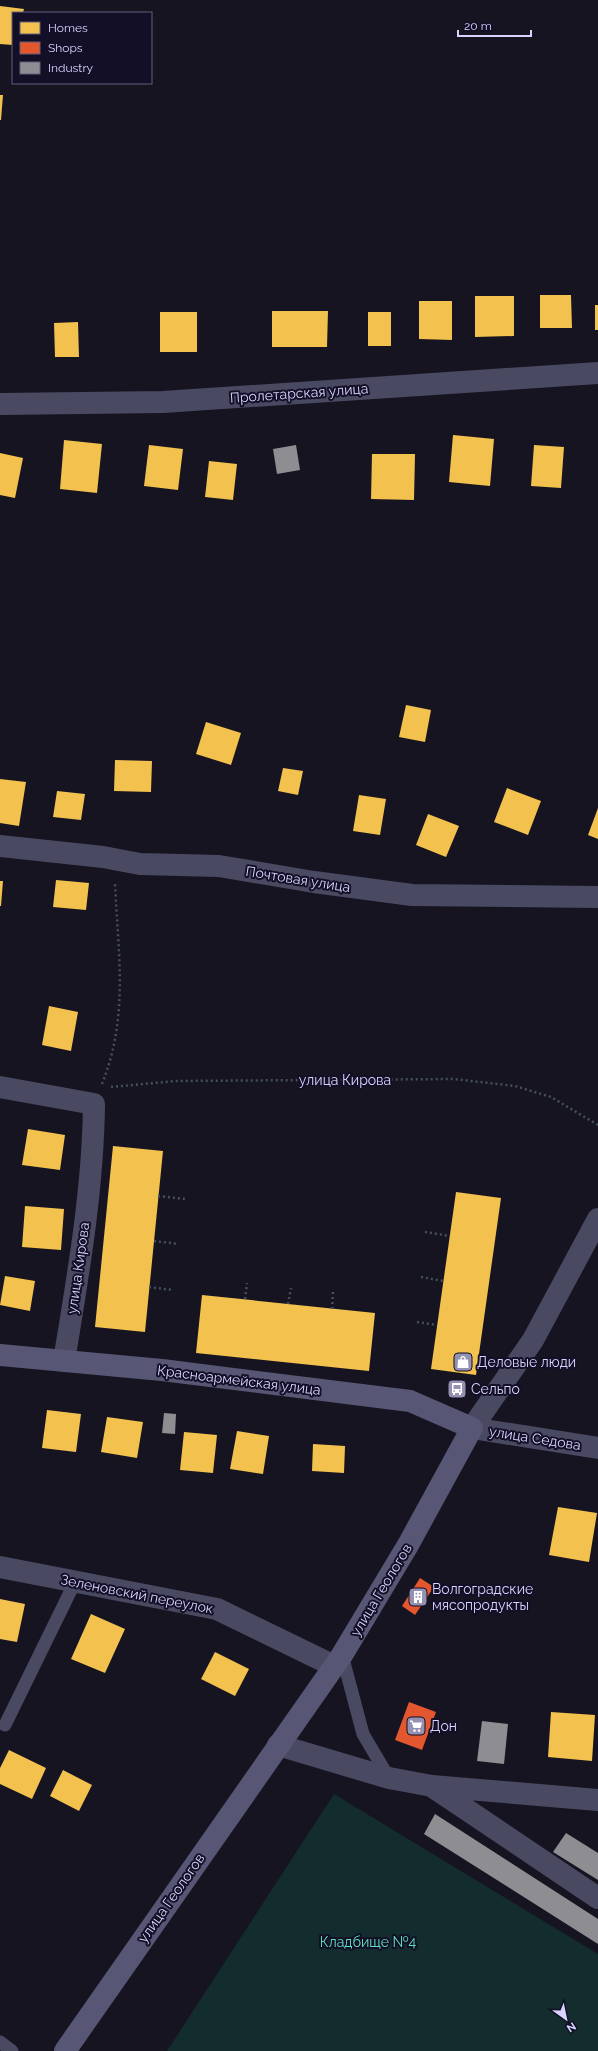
<svg xmlns="http://www.w3.org/2000/svg" width="598" height="2051" font-family="Raleway,sans-serif">
<style>
.green{fill:#132c2d}
.homes{fill:#f2c14e}
.shops{fill:#e4572e}
.industry{fill:#8d8d92}
.lines{fill:none;stroke-linecap:round;stroke-linejoin:round}
.path{stroke:#44505f;stroke-width:2.5;stroke-dasharray:2 3;stroke-linecap:butt}
.lane{stroke:#4a4962;stroke-width:13}
.street{stroke:#4a4962;stroke-width:22}
.secondary{stroke:#575674;stroke-width:22}
.labels{text-anchor:middle;stroke-width:4;stroke-linejoin:round;paint-order:stroke}
.street-label{font-size:14px;fill:#d9d4ff;stroke:#130f26}
.poi-label{font-size:14px;fill:#d9d4ff;stroke:#130f26;text-anchor:start}
.park-label{font-size:14px;fill:#5fe0c0;stroke:#130f26}
</style>
<rect width="100%" height="100%" fill="#161421"/>
<path class="green" d="M334,1794L598,1954V2051H167Z"/>
<path class="homes" d="M0,6L24,9L23,13H13V45L0,44Z
M0,95H3L1,120H0Z
M540,295H571L572,328H540Z
M475,296H514V336L475,337Z
M419,301H452V340L419,339Z
M595,305H598V330H595Z
M272,311H328L327,347H272Z
M160,312H197V352H160Z
M368,312H391V346H368Z
M78,322L79,357H55L54,323Z
M453,435L494,439L490,486L449,482Z
M64,440L102,444L97,493L60,489Z
M149,445L183,449L178,490L144,486Z
M534,445L564,447L561,488L531,486Z
M0,453L23,458L15,498L0,495Z
M372,454H415L414,500L371,499Z
M209,461L237,464L233,500L205,497Z
M406,705L431,710L425,742L399,737Z
M206,722L241,733L231,765L196,754Z
M115,760L152,761L151,792L114,791Z
M283,768L303,771L298,795L278,791Z
M0,779L26,782L19,826L0,823Z
M507,788L541,801L528,835L494,822Z
M57,791L85,794L81,820L53,817Z
M359,795L386,799L380,835L353,831Z
M598,808V839L588,835Z
M428,814L459,826L446,857L416,845Z
M56,880L89,883L86,910L53,907Z
M0,881H3L1,906H0Z
M49,1006L78,1012L71,1051L42,1045Z
M28,1129L65,1135L60,1170L22,1165Z
M113,1146L163,1151L145,1332L95,1327Z
M456,1192L501,1198L476,1375L431,1369Z
M25,1206L64,1209L61,1250L22,1247Z
M5,1276L35,1281L30,1311L0,1305Z
M202,1295L375,1313L369,1371L196,1353Z
M47,1410L81,1414L76,1452L42,1448Z
M107,1417L143,1422L137,1458L101,1452Z
M237,1431L269,1436L263,1474L230,1469Z
M184,1432L217,1435L213,1473L180,1470Z
M313,1444L345,1446L344,1473L312,1471Z
M558,1507L597,1513L589,1562L549,1555Z
M0,1599L25,1604L17,1642L0,1639Z
M91,1614L125,1629L105,1673L71,1659Z
M215,1652L249,1669L235,1696L201,1679Z
M551,1712L595,1715L592,1761L548,1757Z
M9,1750L46,1768L32,1799L0,1784V1768Z
M63,1770L92,1785L79,1811L50,1796Z"/>
<path class="shops" d="M420,1578L434,1587L415,1615L402,1606Z
M409,1702L436,1712L422,1750L395,1740Z"/>
<path class="industry" d="M296,445L300,470L277,474L273,449Z
M164,1413L176,1414L175,1434L162,1433Z
M482,1721L508,1724L504,1764L477,1761Z
M435,1814L598,1919V1944L424,1834Z
M566,1833L598,1853V1880L553,1852Z"/>
<g class="lines">
<path class="path" d="M102,1084C129,1017 118,953 115,883
M111,1087L176,1081L454,1079L515,1086L551,1097L598,1125
M158,1196L185,1199
M425,1232L450,1236
M154,1241L178,1244
M421,1277L443,1281
M149,1287L172,1290
M245,1299L247,1283
M288,1304L291,1288
M332,1309L333,1292
M417,1322L437,1325"/>
<path class="lane" d="M342,1655L363,1734L389,1778
M5,1725L75,1582
M0,2042L12,2051"/>
<path class="street" d="M0,404L163,402L598,373
M0,846L103,857L140,864L219,866L314,882L412,895L598,897
M0,1087L94,1104C93,1190 78,1276 64,1361
M598,1219L533,1340L472,1428L598,1448
M0,1567L217,1609L334,1666
M278,1745L389,1778L432,1786L598,1800
M433,1787L598,1898"/>
<path class="secondary" d="M0,1355L162,1370L410,1401L472,1428L408,1545L342,1655L65,2051"/>
</g>
<defs>
<g id="shop-square" transform="scale(1)"><rect x="-9" y="-9" width="18" height="18" rx="4" fill="#9591b1" stroke="#130f26"/><path d="M-5-2.5h2.3a2.7 3.5 0 0 1 5.4 0H5L5.5 6h-11ZM-1.5-2.5h3a1.5 2.3 0 0 0-3 0Z" fill="#fff"/></g>
<g id="bus-square" transform="scale(1)"><rect x="-9" y="-9" width="18" height="18" rx="4" fill="#9591b1" stroke="#130f26"/><path d="M-5-6H5V4H4V6H2V4H-2V6H-4V4H-5ZM-3.5-4V0h7V-4ZM-3.5 1.2v1.5H-2V1.2ZM2 1.2v1.5H3.5V1.2Z" fill="#fff"/></g>
<g id="building-square" transform="scale(1)"><rect x="-9" y="-9" width="18" height="18" rx="4" fill="#9591b1" stroke="#130f26"/><path d="M-4-6H4V6H1V3H-1V6H-4ZM-2.5-4.3h1.7v1.8h-1.7ZM.8-4.3h1.7v1.8H.8ZM-2.5-1h1.7V.8h-1.7ZM.8-1h1.7V.8H.8Z" fill="#fff"/></g>
<g id="supermarket-square" transform="scale(1)"><rect x="-9" y="-9" width="18" height="18" rx="4" fill="#9591b1" stroke="#130f26"/><path d="M-6-5.5h2.5l.6 2H6L4.5 2H-2.5L-4.4-4H-6ZM-1.5 3.2a1.3 1.3 0 1 0 .1 0ZM3 3.2a1.3 1.3 0 1 0 .1 0Z" fill="#fff"/></g>
</defs>
<g fill-rule="evenodd">
<use href="#shop-square" x="463" y="1362"/>
<use href="#bus-square" x="457" y="1389"/>
<use href="#building-square" x="418" y="1597"/>
<use href="#supermarket-square" x="416" y="1726"/>
</g>
<g class="labels">
<g class="street-label">
<text transform="translate(299 393) rotate(-4)" y="5">Пролетарская улица</text>
<text transform="translate(298 879) rotate(9)" y="5">Почтовая улица</text>
<text x="345" y="1085">улица Кирова</text>
<text transform="translate(78 1268) rotate(-82)" y="5">улица Кирова</text>
<text transform="translate(239 1380) rotate(7)" y="5">Красноармейская улица</text>
<text transform="translate(535 1438) rotate(9)" y="5">улица Седова</text>
<text transform="translate(381 1590) rotate(-59)" y="5">улица Геологов</text>
<text transform="translate(137 1594) rotate(11)" y="5">Зеленовский переулок</text>
<text transform="translate(171 1898) rotate(-55)" y="5">улица Геологов</text>
</g>
<g class="poi-label">
<text x="477" y="1367">Деловые люди</text>
<text x="471" y="1394">Сельпо</text>
<text x="432" y="1594">Волгоградские<tspan x="432" dy="16">мясопродукты</tspan></text>
<text x="430" y="1731">Дон</text>
</g>
<g class="park-label">
<text x="368" y="1947">Кладбище №4</text>
</g>
</g>
<rect x="12" y="12" width="140" height="72" fill="#130f26" stroke="#625e7d"/>
<rect x="20" y="22" width="20" height="12" fill="#f2c14e" stroke="#625e7d"/>
<text x="48" y="32" font-size="12" fill="#d9d4ff">Homes</text>
<rect x="20" y="42" width="20" height="12" fill="#e4572e" stroke="#625e7d"/>
<text x="48" y="52" font-size="12" fill="#d9d4ff">Shops</text>
<rect x="20" y="62" width="20" height="12" fill="#8d8d92" stroke="#625e7d"/>
<text x="48" y="72" font-size="12" fill="#d9d4ff">Industry</text>
<g transform="translate(566 2019) rotate(147)" stroke="#130f26" stroke-width="3" paint-order="stroke">
<path d="M0-3L7 15L0 10L-7 15Z" fill="#d9d4ff"/>
<text y="-6" font-size="11" font-weight="bold" text-anchor="middle" fill="#d9d4ff">N</text>
</g>
<path d="M458 30v6h73v-6" fill="none" stroke="#d9d4ff" stroke-width="2"/>
<text x="464" y="30" font-size="12" fill="#d9d4ff" stroke="#130f26" stroke-width="3" paint-order="stroke">20 m</text>
</svg>
